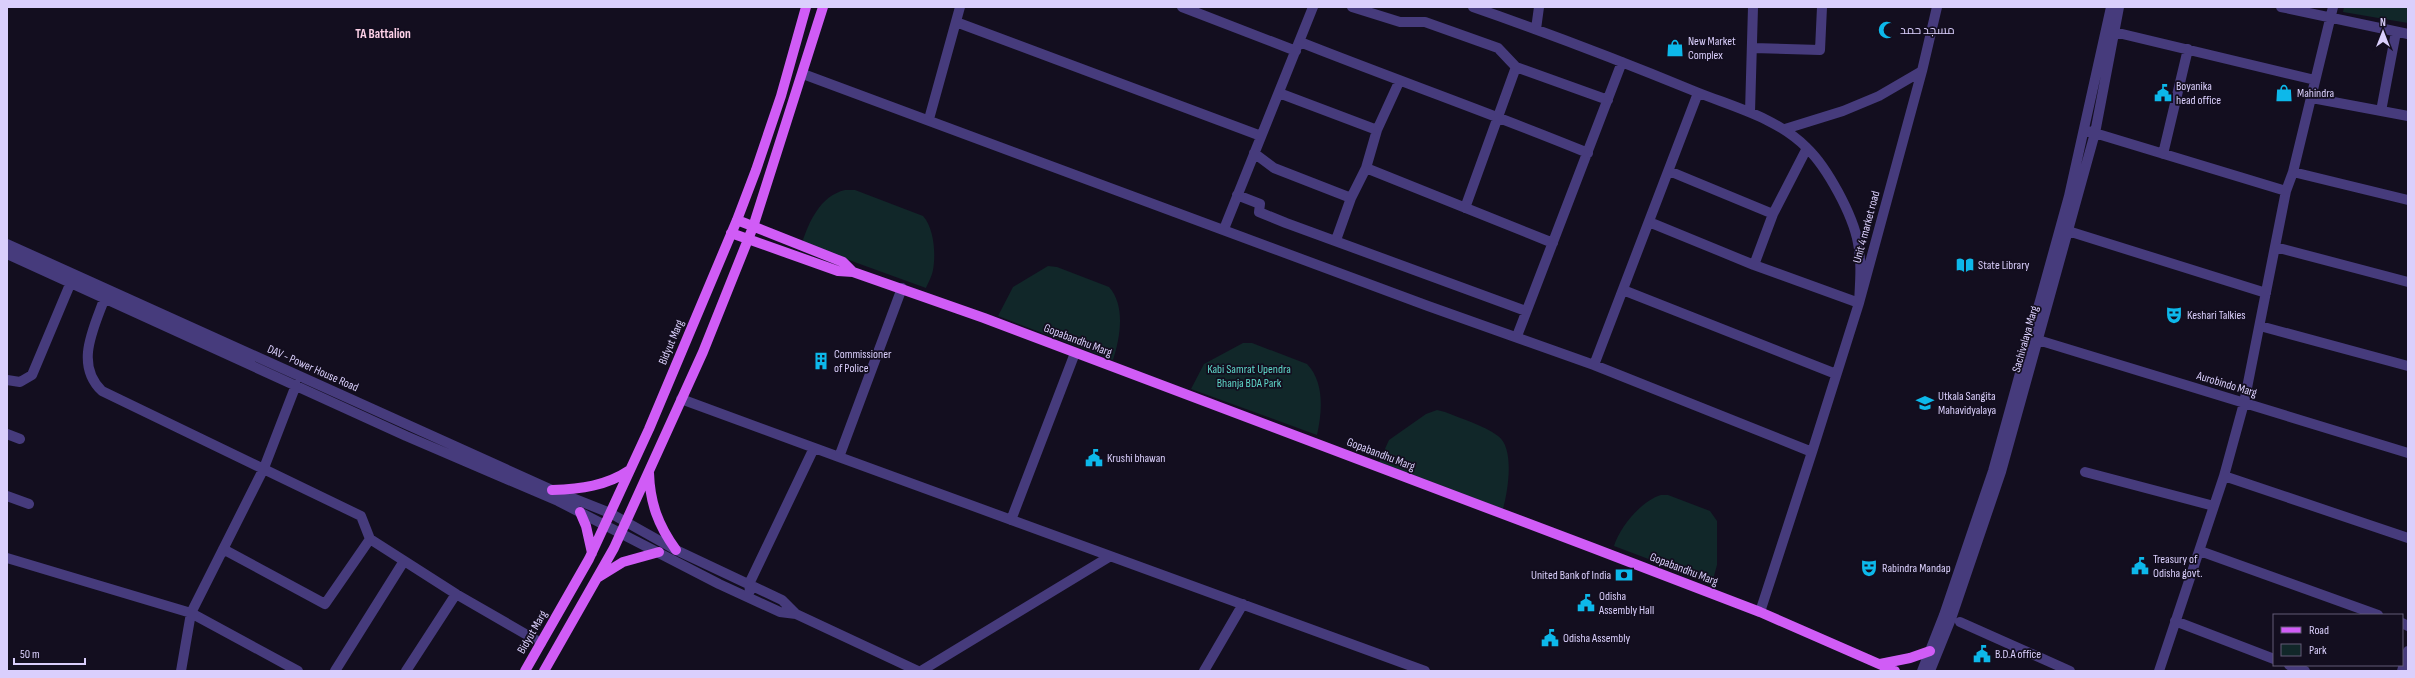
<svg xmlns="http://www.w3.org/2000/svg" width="2415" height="678" font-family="'Sofia Sans Condensed',Cairo,sans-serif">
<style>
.green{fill:#112729}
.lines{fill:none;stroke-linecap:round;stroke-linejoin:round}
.minor{stroke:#463b7c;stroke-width:10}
.major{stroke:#d05cf6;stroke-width:10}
.labels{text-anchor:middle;stroke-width:3.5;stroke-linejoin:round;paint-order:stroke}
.poi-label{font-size:12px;fill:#dacffc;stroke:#130e1f;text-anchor:start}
.street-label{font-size:12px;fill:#dacffc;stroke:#130e1f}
.park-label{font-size:12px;fill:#5fd8c9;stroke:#130e1f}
.neighbourhood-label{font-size:13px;font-weight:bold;fill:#fdd0e7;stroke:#130e1f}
</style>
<rect width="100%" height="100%" fill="#130e1f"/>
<path class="green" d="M2344,7H2408V23L2343,12Z
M845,190H855L923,216C934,228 936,254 933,270C932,276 928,283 926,288L802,243C809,222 820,196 845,190Z
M1048,266L1057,267L1109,287C1126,306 1120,338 1113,360L998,316L1013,287Z
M1243,343H1252L1307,364C1325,383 1322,412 1317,435L1191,389L1204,364Z
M1437,410L1445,412C1462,419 1483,425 1498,436C1515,448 1508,491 1503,509L1379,462L1389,440L1426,414Z
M1661,495H1668L1710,511L1717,521V565L1712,583L1614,546C1620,527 1641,501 1661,495Z"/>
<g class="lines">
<path class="minor" d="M1182,7L1296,51
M1352,7L1400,22H1425L1498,48L1516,67L1608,100
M1473,7C1548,33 1621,61 1694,91C1733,107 1776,117 1807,148C1827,167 1853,215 1858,243C1862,263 1860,283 1859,303L1754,265L1649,222
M2281,7L2408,34
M956,22L1261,136
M1536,29L1539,7
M2114,32L2315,80
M1300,42C1396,80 1493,114 1588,153
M1753,48L1820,50L1822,7
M803,74L1428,306L1594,365L1812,452L1760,612
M1279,93L1377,130
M2312,98L2408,116
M2381,111L2396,32
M1750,112L1753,7
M929,119L960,7
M1785,129L1843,111L1879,96L1922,71
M2088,131L2286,191
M1254,153L1274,168L1351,198
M2163,154L2188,49
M1366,168L1553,243
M1669,171L1773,214L1807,148
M2293,172L2408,200
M1237,195L1260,204L1259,212L1286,223L1526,311
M1465,208L1516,67
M1224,229L1313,7
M2068,231L2266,293
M1336,240L1351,198L1366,168L1377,130L1399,82
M7,244L552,490L610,513L676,550L782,600L796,614
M2275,247L2408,282
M7,254L406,436L558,501L719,584L780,612L796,614L918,671
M1754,265L1773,214
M1623,290L1836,374
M105,297C94,328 74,364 102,391L361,516L370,539L456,594L541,643
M2260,326L2408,366
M1517,336L1622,62
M2038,340L2408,453
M1594,365L1698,93
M7,380L20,382L32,375L71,282
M681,399L839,457L902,288
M7,434L20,439
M1812,452L1859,303L1922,71L1937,7
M839,457L1425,671
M2085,472L2214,506
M2224,476L2408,538
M7,496L29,504
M1011,520L1075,353
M223,549L325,604L370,539
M2200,551L2378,615
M7,558L191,613L298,671
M750,591L749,584L814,448
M2175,621L2274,659
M1960,622L2070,671
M2402,623L2408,626
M2289,665L2305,671
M181,671L191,613L264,468L296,385
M335,671L404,561
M406,671L456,594
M921,671L1109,557
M1204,671L1243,604
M1922,671L1944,615L1993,471L2069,196L2111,7
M1930,671L1951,619L2001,472L2095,133L2119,7
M2159,671L2224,476L2244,403L2286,191L2293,172L2333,7
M2402,671L2408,651"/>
<path class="major" d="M737,220L843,262L853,272
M731,233L838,271L853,272L984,318L1593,548L1760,612L1895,671
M649,473C650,503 658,525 676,550
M552,490C581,489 606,486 630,470
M580,512L586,526L592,553
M597,578L623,562L659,552
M1880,664L1910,658L1930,651
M525,671L589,559L649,429L737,220L756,170L781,96L806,7
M544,671L614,548L703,352L753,227L823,7"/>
</g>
<defs>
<g id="mosque-bare" transform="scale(1.38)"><path d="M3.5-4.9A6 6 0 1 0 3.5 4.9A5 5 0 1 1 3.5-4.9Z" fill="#0db8ea" stroke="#130e1f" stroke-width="2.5" paint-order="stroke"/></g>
<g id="shop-bare" transform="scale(1.38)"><path d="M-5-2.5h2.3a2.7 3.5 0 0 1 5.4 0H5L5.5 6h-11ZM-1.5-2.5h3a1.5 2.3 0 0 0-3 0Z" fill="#0db8ea" stroke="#130e1f" stroke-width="2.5" paint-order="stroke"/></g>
<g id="civic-bare" transform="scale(1.38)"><path d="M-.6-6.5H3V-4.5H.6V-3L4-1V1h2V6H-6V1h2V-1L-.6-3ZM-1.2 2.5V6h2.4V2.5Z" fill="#0db8ea" stroke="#130e1f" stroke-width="2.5" paint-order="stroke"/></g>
<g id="library-bare" transform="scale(1.38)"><path d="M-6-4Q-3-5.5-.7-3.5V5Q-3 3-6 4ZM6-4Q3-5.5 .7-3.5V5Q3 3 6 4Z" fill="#0db8ea" stroke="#130e1f" stroke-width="2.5" paint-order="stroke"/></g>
<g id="theatre-bare" transform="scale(1.38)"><path d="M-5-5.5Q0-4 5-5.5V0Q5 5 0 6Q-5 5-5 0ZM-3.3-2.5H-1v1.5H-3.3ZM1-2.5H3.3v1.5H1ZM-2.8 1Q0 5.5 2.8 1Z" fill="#0db8ea" stroke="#130e1f" stroke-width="2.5" paint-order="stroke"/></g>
<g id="building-bare" transform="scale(1.38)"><path d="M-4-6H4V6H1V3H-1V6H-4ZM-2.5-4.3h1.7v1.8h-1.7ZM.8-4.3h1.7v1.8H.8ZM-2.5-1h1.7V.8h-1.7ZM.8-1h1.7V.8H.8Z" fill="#0db8ea" stroke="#130e1f" stroke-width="2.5" paint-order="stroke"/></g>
<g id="university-bare" transform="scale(1.38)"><path d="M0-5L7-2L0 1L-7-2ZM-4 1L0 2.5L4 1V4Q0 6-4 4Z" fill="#0db8ea" stroke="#130e1f" stroke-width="2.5" paint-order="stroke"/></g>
<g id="bank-bare" transform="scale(1.38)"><path d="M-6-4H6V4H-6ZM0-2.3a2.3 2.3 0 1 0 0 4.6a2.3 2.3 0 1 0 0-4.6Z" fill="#0db8ea" stroke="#130e1f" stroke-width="2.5" paint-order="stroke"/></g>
</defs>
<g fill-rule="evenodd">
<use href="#mosque-bare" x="1887" y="30"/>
<use href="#shop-bare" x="1675" y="48"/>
<use href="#civic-bare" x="2163" y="93"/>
<use href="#shop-bare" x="2284" y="93"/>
<use href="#library-bare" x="1965" y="265"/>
<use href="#theatre-bare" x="2174" y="315"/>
<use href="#building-bare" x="821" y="361"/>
<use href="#university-bare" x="1925" y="403"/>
<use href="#civic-bare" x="1094" y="458"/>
<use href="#civic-bare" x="2140" y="566"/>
<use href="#theatre-bare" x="1869" y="568"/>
<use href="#bank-bare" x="1624" y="575"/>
<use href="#civic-bare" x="1586" y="603"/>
<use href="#civic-bare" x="1550" y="638"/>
<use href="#civic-bare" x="1982" y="654"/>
</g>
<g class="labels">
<g class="poi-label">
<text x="1900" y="34">مسجد حمد</text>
<text x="1688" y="45">New Market<tspan x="1688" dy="14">Complex</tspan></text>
<text x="2176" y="90">Boyanika<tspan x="2176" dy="14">head office</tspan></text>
<text x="2297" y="97">Mahindra</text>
<text x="1978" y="269">State Library</text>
<text x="2187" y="319">Keshari Talkies</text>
<text x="834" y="358">Commissioner<tspan x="834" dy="14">of Police</tspan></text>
<text x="1938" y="400">Utkala Sangita<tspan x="1938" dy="14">Mahavidyalaya</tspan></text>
<text x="1107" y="462">Krushi bhawan</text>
<text x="2153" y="563">Treasury of<tspan x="2153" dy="14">Odisha govt.</tspan></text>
<text x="1882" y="572">Rabindra Mandap</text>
<text x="1611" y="579" text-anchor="end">United Bank of India</text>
<text x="1599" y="600">Odisha<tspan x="1599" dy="14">Assembly Hall</tspan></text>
<text x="1563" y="642">Odisha Assembly</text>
<text x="1995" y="658">B.D.A office</text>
</g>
<g class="street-label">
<text transform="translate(1866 227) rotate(-75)" y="4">Unit 4 market road</text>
<text transform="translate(2025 339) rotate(-74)" y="4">Sachivalaya Marg</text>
<text transform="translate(1078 340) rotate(21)" y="4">Gopabandhu Marg</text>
<text transform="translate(671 342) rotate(-67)" y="4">Bidyut Marg</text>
<text transform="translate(313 368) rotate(24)" y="4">DAV - Power House Road</text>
<text transform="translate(2227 384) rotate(17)" y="4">Aurobindo Marg</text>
<text transform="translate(1381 454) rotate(21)" y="4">Gopabandhu Marg</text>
<text transform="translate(1684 569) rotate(21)" y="4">Gopabandhu Marg</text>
<text transform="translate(532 632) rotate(-60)" y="4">Bidyut Marg</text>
</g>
<g class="park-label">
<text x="1249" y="373">Kabi Samrat Upendra<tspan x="1249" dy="14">Bhanja BDA Park</tspan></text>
</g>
<g class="neighbourhood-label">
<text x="383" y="38">TA Battalion</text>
</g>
</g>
<rect width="2415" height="678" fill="none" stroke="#dacffc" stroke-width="16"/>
<rect x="2273" y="614" width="130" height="52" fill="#130e1f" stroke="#635b77"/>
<rect x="2281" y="627" width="20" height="6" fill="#d05cf6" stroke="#635b77"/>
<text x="2309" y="634" font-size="12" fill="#dacffc">Road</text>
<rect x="2281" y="644" width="20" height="12" fill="#112729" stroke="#635b77"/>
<text x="2309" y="654" font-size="12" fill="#dacffc">Park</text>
<g transform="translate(2383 32)" stroke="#130e1f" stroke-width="3" paint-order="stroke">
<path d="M0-3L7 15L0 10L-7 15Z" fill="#dacffc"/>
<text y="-6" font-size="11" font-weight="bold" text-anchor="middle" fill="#dacffc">N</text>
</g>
<path d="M14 658v6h71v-6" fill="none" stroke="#dacffc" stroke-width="2"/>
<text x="20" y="658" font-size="12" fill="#dacffc" stroke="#130e1f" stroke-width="3" paint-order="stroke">50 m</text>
</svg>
